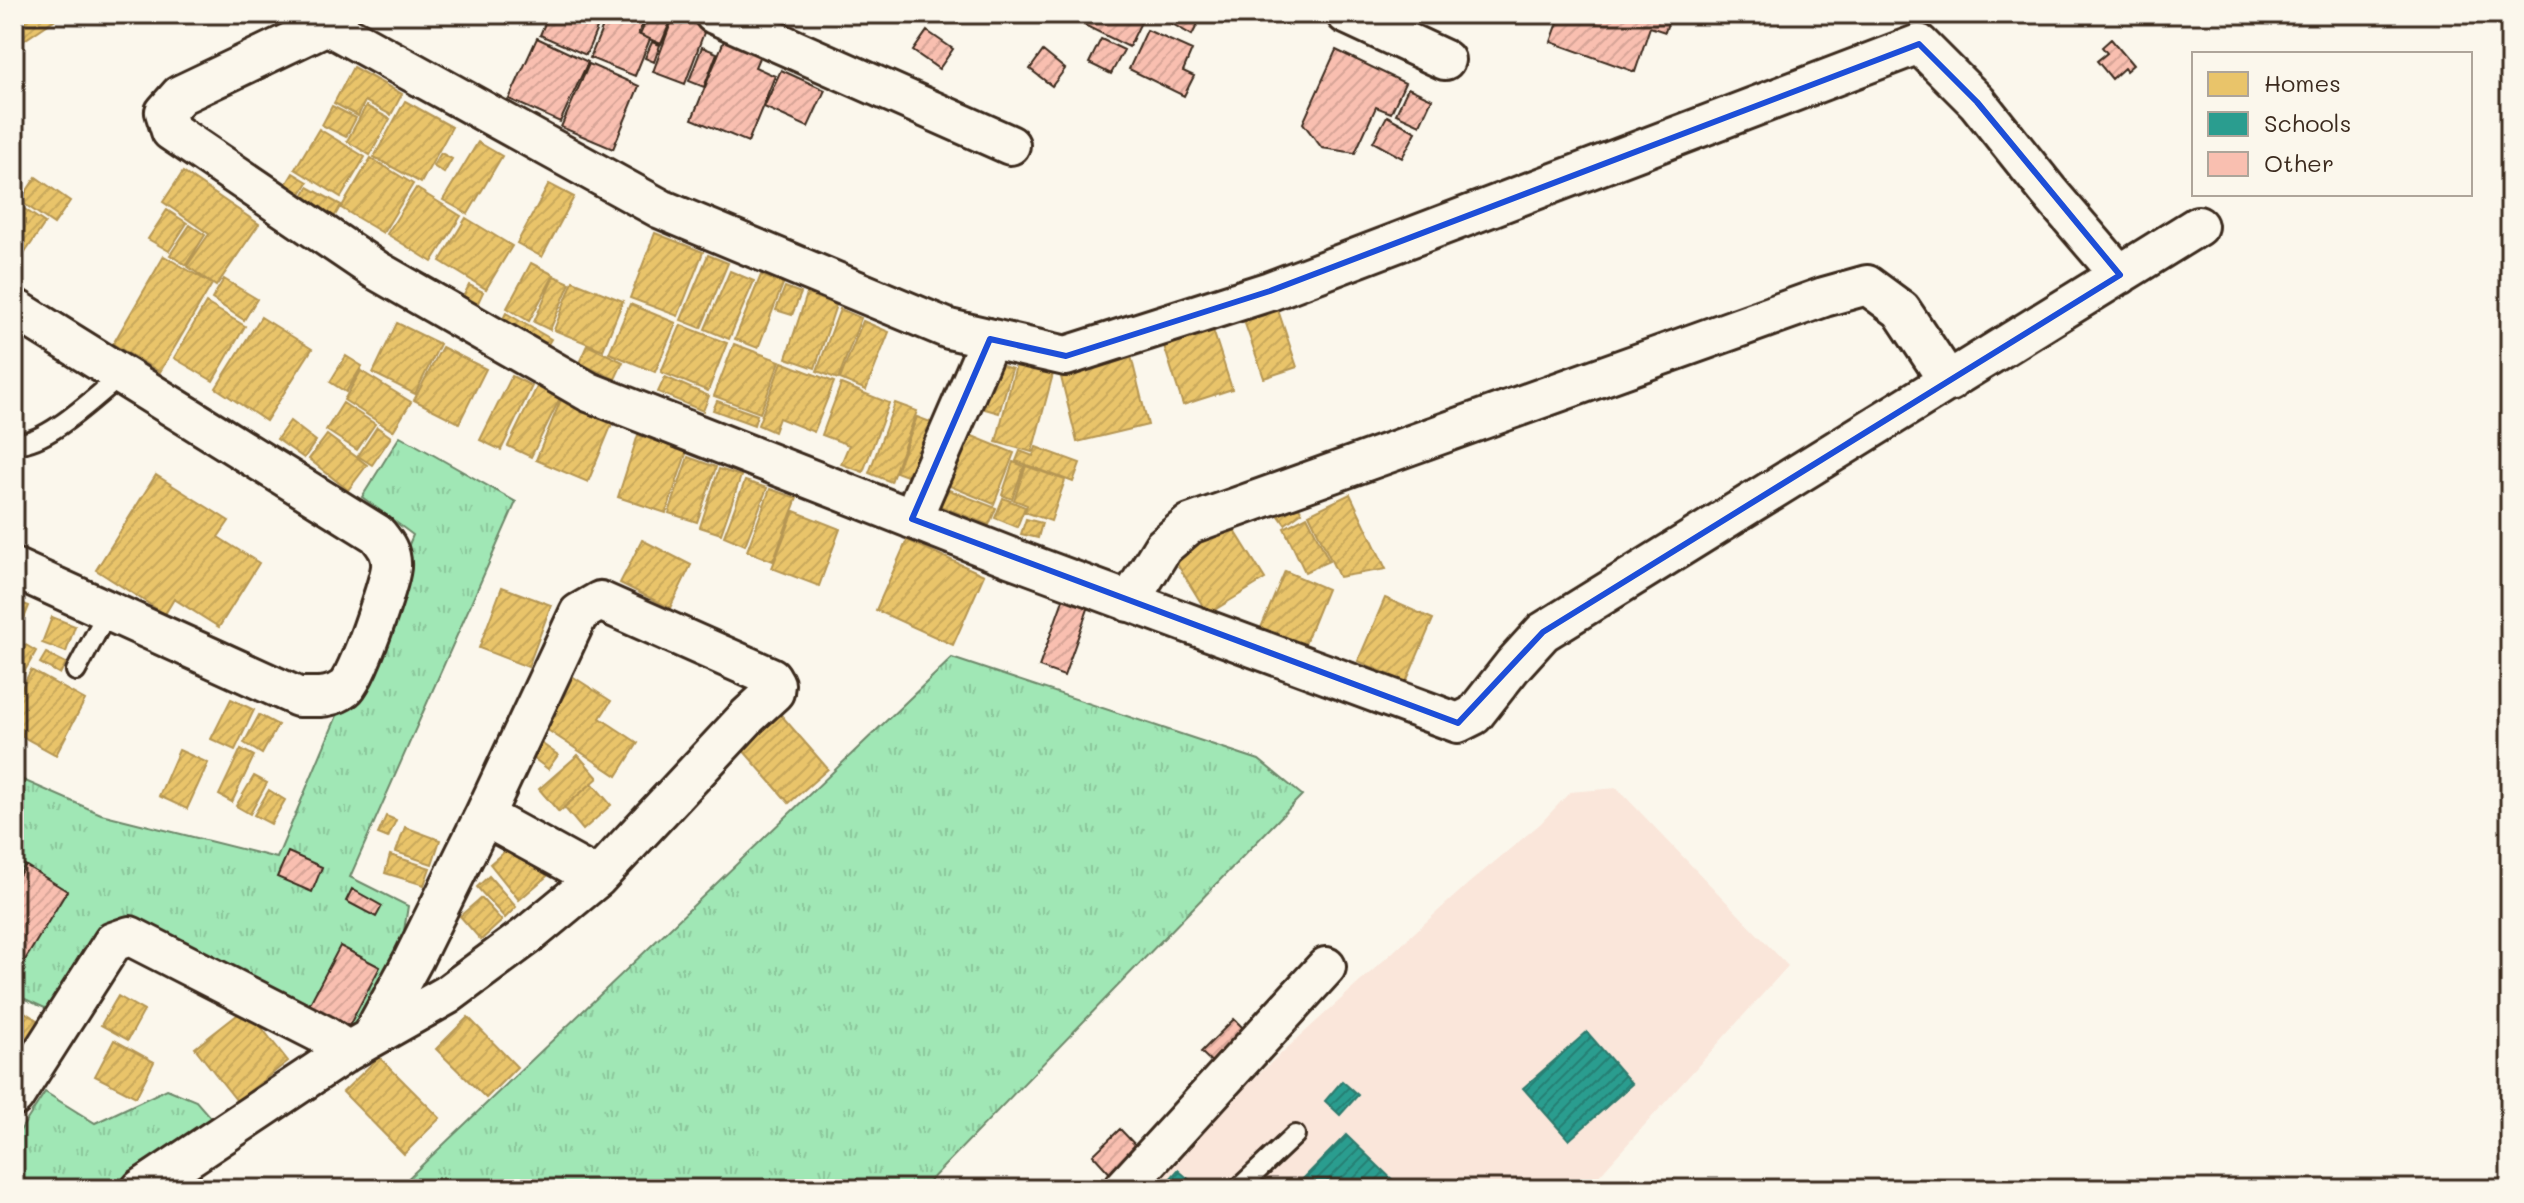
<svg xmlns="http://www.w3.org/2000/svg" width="2524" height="1203" font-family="Mali,sans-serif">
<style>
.built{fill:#fae6da}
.park{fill:url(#park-tufts);stroke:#6e886a;stroke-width:2}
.homes{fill:url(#homes-hatch);stroke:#b59653;stroke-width:2}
.schools{fill:url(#schools-hatch);stroke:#2f7a6d;stroke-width:2}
.building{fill:url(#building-hatch);stroke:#3b2a1e;stroke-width:2}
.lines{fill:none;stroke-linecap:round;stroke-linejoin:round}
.lane-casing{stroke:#3b2a1e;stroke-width:24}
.street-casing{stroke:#3b2a1e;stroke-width:44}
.lane{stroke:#fbf7ec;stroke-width:18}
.street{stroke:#fbf7ec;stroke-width:38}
.marked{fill:none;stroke:#1d4ed8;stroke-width:6;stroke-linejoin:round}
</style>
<defs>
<pattern id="park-tufts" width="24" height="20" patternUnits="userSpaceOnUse" patternTransform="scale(2)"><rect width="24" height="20" fill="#a0e7b5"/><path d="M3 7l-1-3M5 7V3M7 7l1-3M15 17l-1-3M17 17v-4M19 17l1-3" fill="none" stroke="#8bc69b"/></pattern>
<pattern id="homes-hatch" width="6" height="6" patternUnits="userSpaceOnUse" patternTransform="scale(2)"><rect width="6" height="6" fill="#e9c46a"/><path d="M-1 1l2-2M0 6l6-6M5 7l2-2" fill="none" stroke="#c9a95b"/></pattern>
<pattern id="schools-hatch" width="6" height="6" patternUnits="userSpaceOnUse" patternTransform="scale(2)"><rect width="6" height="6" fill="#2a9d8f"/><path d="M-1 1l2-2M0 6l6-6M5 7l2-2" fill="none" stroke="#258074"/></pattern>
<pattern id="building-hatch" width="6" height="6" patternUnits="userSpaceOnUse" patternTransform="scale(2)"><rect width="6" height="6" fill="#f9bfb0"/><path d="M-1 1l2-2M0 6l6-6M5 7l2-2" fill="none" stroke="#d6a497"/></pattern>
</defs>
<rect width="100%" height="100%" fill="#fbf7ec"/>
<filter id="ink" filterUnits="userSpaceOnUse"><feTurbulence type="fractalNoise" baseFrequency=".0125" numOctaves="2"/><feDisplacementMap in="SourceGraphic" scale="16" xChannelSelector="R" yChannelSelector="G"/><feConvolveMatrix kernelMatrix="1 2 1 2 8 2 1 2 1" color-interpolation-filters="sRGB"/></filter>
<g filter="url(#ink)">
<path class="built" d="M1617,788L1788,966L1587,1189H1144L1243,1088L1469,883L1540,824L1570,792Z"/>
<path class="park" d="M400,436L516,502L350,877L408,906L399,962L354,1031H334L103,926L58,1014L14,994V776L101,814L277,858L413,535L362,497Z
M952,658L1259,760L1302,795L922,1189H397Z
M167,1089L196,1101L216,1124L118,1189H14V1140L45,1092L95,1123Z"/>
<path class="homes" d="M14,14H63L17,45L14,40Z
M353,67L402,94L391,115L365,101L358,116L334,103Z
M405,101L452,127L421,183L374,157Z
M332,106L356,118L346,137L322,125Z
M366,106L390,119L370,155L347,141Z
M319,129L365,157L341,197L295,169Z
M478,142L502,156L468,214L443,200Z
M441,153L452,159L444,173L433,166Z
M371,158L413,184L383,233L341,208Z
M183,172L259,224L216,286L187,266L209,234L163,202Z
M293,173L308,182L296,202L281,193Z
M36,177L70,201L54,224L20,201Z
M549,184L574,197L542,257L517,243Z
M308,187L341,205L332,221L299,203Z
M416,188L461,216L432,262L387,234Z
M14,202L45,223L14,269Z
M167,210L187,223L169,251L148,239Z
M466,218L512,246L486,289L440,261Z
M190,225L205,235L186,265L170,255Z
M655,233L703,252L678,316L630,298Z
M708,255L728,263L701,328L681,320Z
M164,256L212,284L160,372L113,344Z
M531,263L554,275L529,321L507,308Z
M730,271L754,281L729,339L705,329Z
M761,275L783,284L758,348L735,339Z
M554,276L570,283L550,330L534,322Z
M224,279L257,299L244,320L212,299Z
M573,281L623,301L603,350L554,330Z
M469,285L483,292L475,309L460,303Z
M785,287L801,293L792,315L776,310Z
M807,294L836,305L815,368L786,358Z
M206,303L245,326L213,381L174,358Z
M630,304L676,323L655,372L609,353Z
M840,309L861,318L838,379L817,371Z
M1278,310L1297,367L1264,378L1244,321Z
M506,313L551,339L542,354L498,329Z
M261,317L312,349L266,421L216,388Z
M863,321L889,332L866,390L840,379Z
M397,323L440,344L415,394L373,373Z
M681,325L727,343L708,391L661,372Z
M1213,330L1232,389L1183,405L1164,346Z
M734,344L780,361L760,413L714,396Z
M587,345L623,362L615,379L579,363Z
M442,347L486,369L459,423L414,400Z
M346,356L362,366L346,392L330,382Z
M1131,356L1148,425L1077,442L1060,373Z
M782,362L834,382L814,432L779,418L774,432L758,425Z
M990,362L1012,369L999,413L978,407Z
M1016,365L1053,374L1032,452L996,442Z
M361,371L411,402L393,431L344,400Z
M512,376L532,386L501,450L480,440Z
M665,377L709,396L703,411L658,392Z
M841,384L889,403L863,472L841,464L849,445L822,435Z
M538,385L561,396L531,457L508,446Z
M562,397L614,419L588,482L536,460Z
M717,401L757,415L754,425L713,410Z
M343,403L375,424L357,450L326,430Z
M895,403L917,411L891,482L869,473Z
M917,417L941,426L920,481L896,472Z
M290,421L316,441L304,458L277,439Z
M377,427L391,437L372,465L358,456Z
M960,431L1014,453L994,504L940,482Z
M327,435L367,465L348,490L309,459Z
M638,435L687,451L666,513L618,497Z
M1036,447L1080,463L1073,482L1016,461L1020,451L1033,456Z
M688,457L716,467L697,522L669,513Z
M1013,462L1024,466L1012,499L1002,495Z
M1026,466L1065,480L1051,521L1025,512L1027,505L1014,500Z
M719,469L741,476L721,534L700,527Z
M156,475L229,521L218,537L259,563L219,627L174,599L165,614L96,570Z
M745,481L767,488L745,545L724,536Z
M936,485L996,508L989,525L930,502Z
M770,489L797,498L773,561L747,551Z
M1350,494L1386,569L1339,577L1309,514Z
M1291,497L1302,512L1285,524L1274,509Z
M1003,498L1025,507L1017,527L995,518Z
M794,511L840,529L819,586L772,568Z
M1307,516L1329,561L1305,572L1284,528Z
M1026,519L1042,523L1038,538L1021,534Z
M1213,528L1235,531L1265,579L1208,614L1171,554Z
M642,540L691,565L670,608L620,583Z
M907,540L984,575L953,645L876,610Z
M1285,571L1327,589L1303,648L1260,630Z
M502,587L551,605L528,667L479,648Z
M1385,598L1433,619L1406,682L1358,661Z
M14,600L29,606L21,626L14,623Z
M52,617L75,626L66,652L42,643Z
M14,638L36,651L14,690Z
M46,653L66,663L60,674L40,663Z
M31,670L85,700L56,755L14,732V703Z
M572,676L611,701L600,718L638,743L617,776L540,725Z
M231,699L254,710L235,750L211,739Z
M259,715L278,725L262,754L244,743Z
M781,715L828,769L789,803L742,749Z
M534,738L558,755L548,769L524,751Z
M241,749L254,756L232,802L219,795Z
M179,750L208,763L187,809L159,796Z
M578,755L598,778L559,812L539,789Z
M254,776L267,783L250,814L236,806Z
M592,783L611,805L583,830L564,807Z
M269,790L285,800L271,824L254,815Z
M386,816L396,820L388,838L378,834Z
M405,827L440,840L432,864L396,852Z
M518,840L547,876L519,900L490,864Z
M390,855L430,868L424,885L385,873Z
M489,876L516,907L505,918L477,887Z
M481,898L502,921L481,940L460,916Z
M118,996L144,1011L128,1040L101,1025Z
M14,1005L43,1024L14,1068Z
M246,1008L288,1061L237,1101L195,1048Z
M468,1017L517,1067L486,1098L436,1049Z
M114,1040L154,1062L136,1097L95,1076Z
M379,1057L440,1118L404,1154L343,1092Z"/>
<path class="schools" d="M1587,1032L1632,1084L1569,1140L1523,1088Z
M1342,1081L1358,1095L1340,1115L1325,1101Z
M1346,1135L1402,1189H1293Z
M1178,1170L1192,1182L1185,1189H1161Z"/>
<path class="building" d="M549,14H603L586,55L540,35Z
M608,14H647L638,34L650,39L635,76L590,58Z
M649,14L671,20L661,44L640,35Z
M1074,14H1145L1129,47L1072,19Z
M1155,14H1203L1192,35Z
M1561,14H1671L1665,32L1650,27L1635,72L1551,42Z
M674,15L706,27L685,84L653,72Z
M1147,30L1192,50L1183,71L1194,76L1184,96L1129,69Z
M927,31L953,49L939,69L913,51Z
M537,38L588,62L560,122L509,99Z
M725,38L761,53L755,67L775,76L748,142L692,119Z
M1101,39L1124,50L1111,74L1089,63Z
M2111,39L2133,65L2126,71L2124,68L2112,79L2097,61L2107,53L2102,47Z
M652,42L660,45L654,62L645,58Z
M702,47L717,53L704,87L689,81Z
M1336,50L1405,83L1391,113L1376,107L1355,153L1322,148L1303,123Z
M1043,51L1065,69L1052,86L1030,69Z
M589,64L639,86L613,149L561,127Z
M781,70L825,90L808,127L764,107Z
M1408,88L1432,99L1420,125L1396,114Z
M1387,116L1416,132L1402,158L1373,142Z
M1064,597L1089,606L1064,676L1039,667Z
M288,852L322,867L312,892L277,877Z
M25,865L67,891L14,978V884Z
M352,889L382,906L376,917L346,901Z
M340,946L380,967L349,1026L309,1005Z
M1234,1019L1251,1036L1219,1069L1201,1052Z
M1120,1129L1141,1151L1114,1178L1093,1155Z"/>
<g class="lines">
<g class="lane-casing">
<path id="lane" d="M14,443C46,446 97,395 122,375
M76,671L108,611
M1238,1189L1295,1135"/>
</g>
<g class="street-casing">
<path id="street" d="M320,14L327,25L180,95L165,112L171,131L376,270L589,392L1012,558L1458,723L1474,715L1514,664L1543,632L2198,226
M714,14L1010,145
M1346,14L1445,60
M327,25L661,209L949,329L1066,356L1270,291L1919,44L1977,102L2048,191L2120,275
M14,308L377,534C385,544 392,552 391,567C389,585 357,679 345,688C331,699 316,697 298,697L14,568
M912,519L990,339
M1129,602L1163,547L1190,524L1824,297L1867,285L1901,310L1949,382
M371,1037L413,960L484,816L597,878
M14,1097L113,942L130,936L324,1035L348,1051
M141,1189L348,1051L447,995L528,935L597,878L748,716L774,692L775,684L771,677L600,601L579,613L484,816
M1123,1189L1326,967"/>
</g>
<use href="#lane" class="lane"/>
<use href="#street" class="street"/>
</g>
</g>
<path class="marked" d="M1919,44L1977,102L2120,275L1543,632L1458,723L912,519L990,339L1066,356L1270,291Z"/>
<rect width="2524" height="1203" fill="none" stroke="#fbf7ec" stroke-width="48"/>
<rect x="24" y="24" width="2476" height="1155" fill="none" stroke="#3b2a1e" stroke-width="3" filter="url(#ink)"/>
<rect x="2192" y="52" width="280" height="144" fill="#fbf7ec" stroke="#aea59a" stroke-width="2"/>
<rect x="2208" y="72" width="40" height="24" fill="#e9c46a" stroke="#aea59a" stroke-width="2"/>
<text x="2264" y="92" font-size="24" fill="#3b2a1e">Homes</text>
<rect x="2208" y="112" width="40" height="24" fill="#2a9d8f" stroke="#aea59a" stroke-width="2"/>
<text x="2264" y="132" font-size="24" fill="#3b2a1e">Schools</text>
<rect x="2208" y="152" width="40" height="24" fill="#f9bfb0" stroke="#aea59a" stroke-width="2"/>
<text x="2264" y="172" font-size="24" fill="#3b2a1e">Other</text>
</svg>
